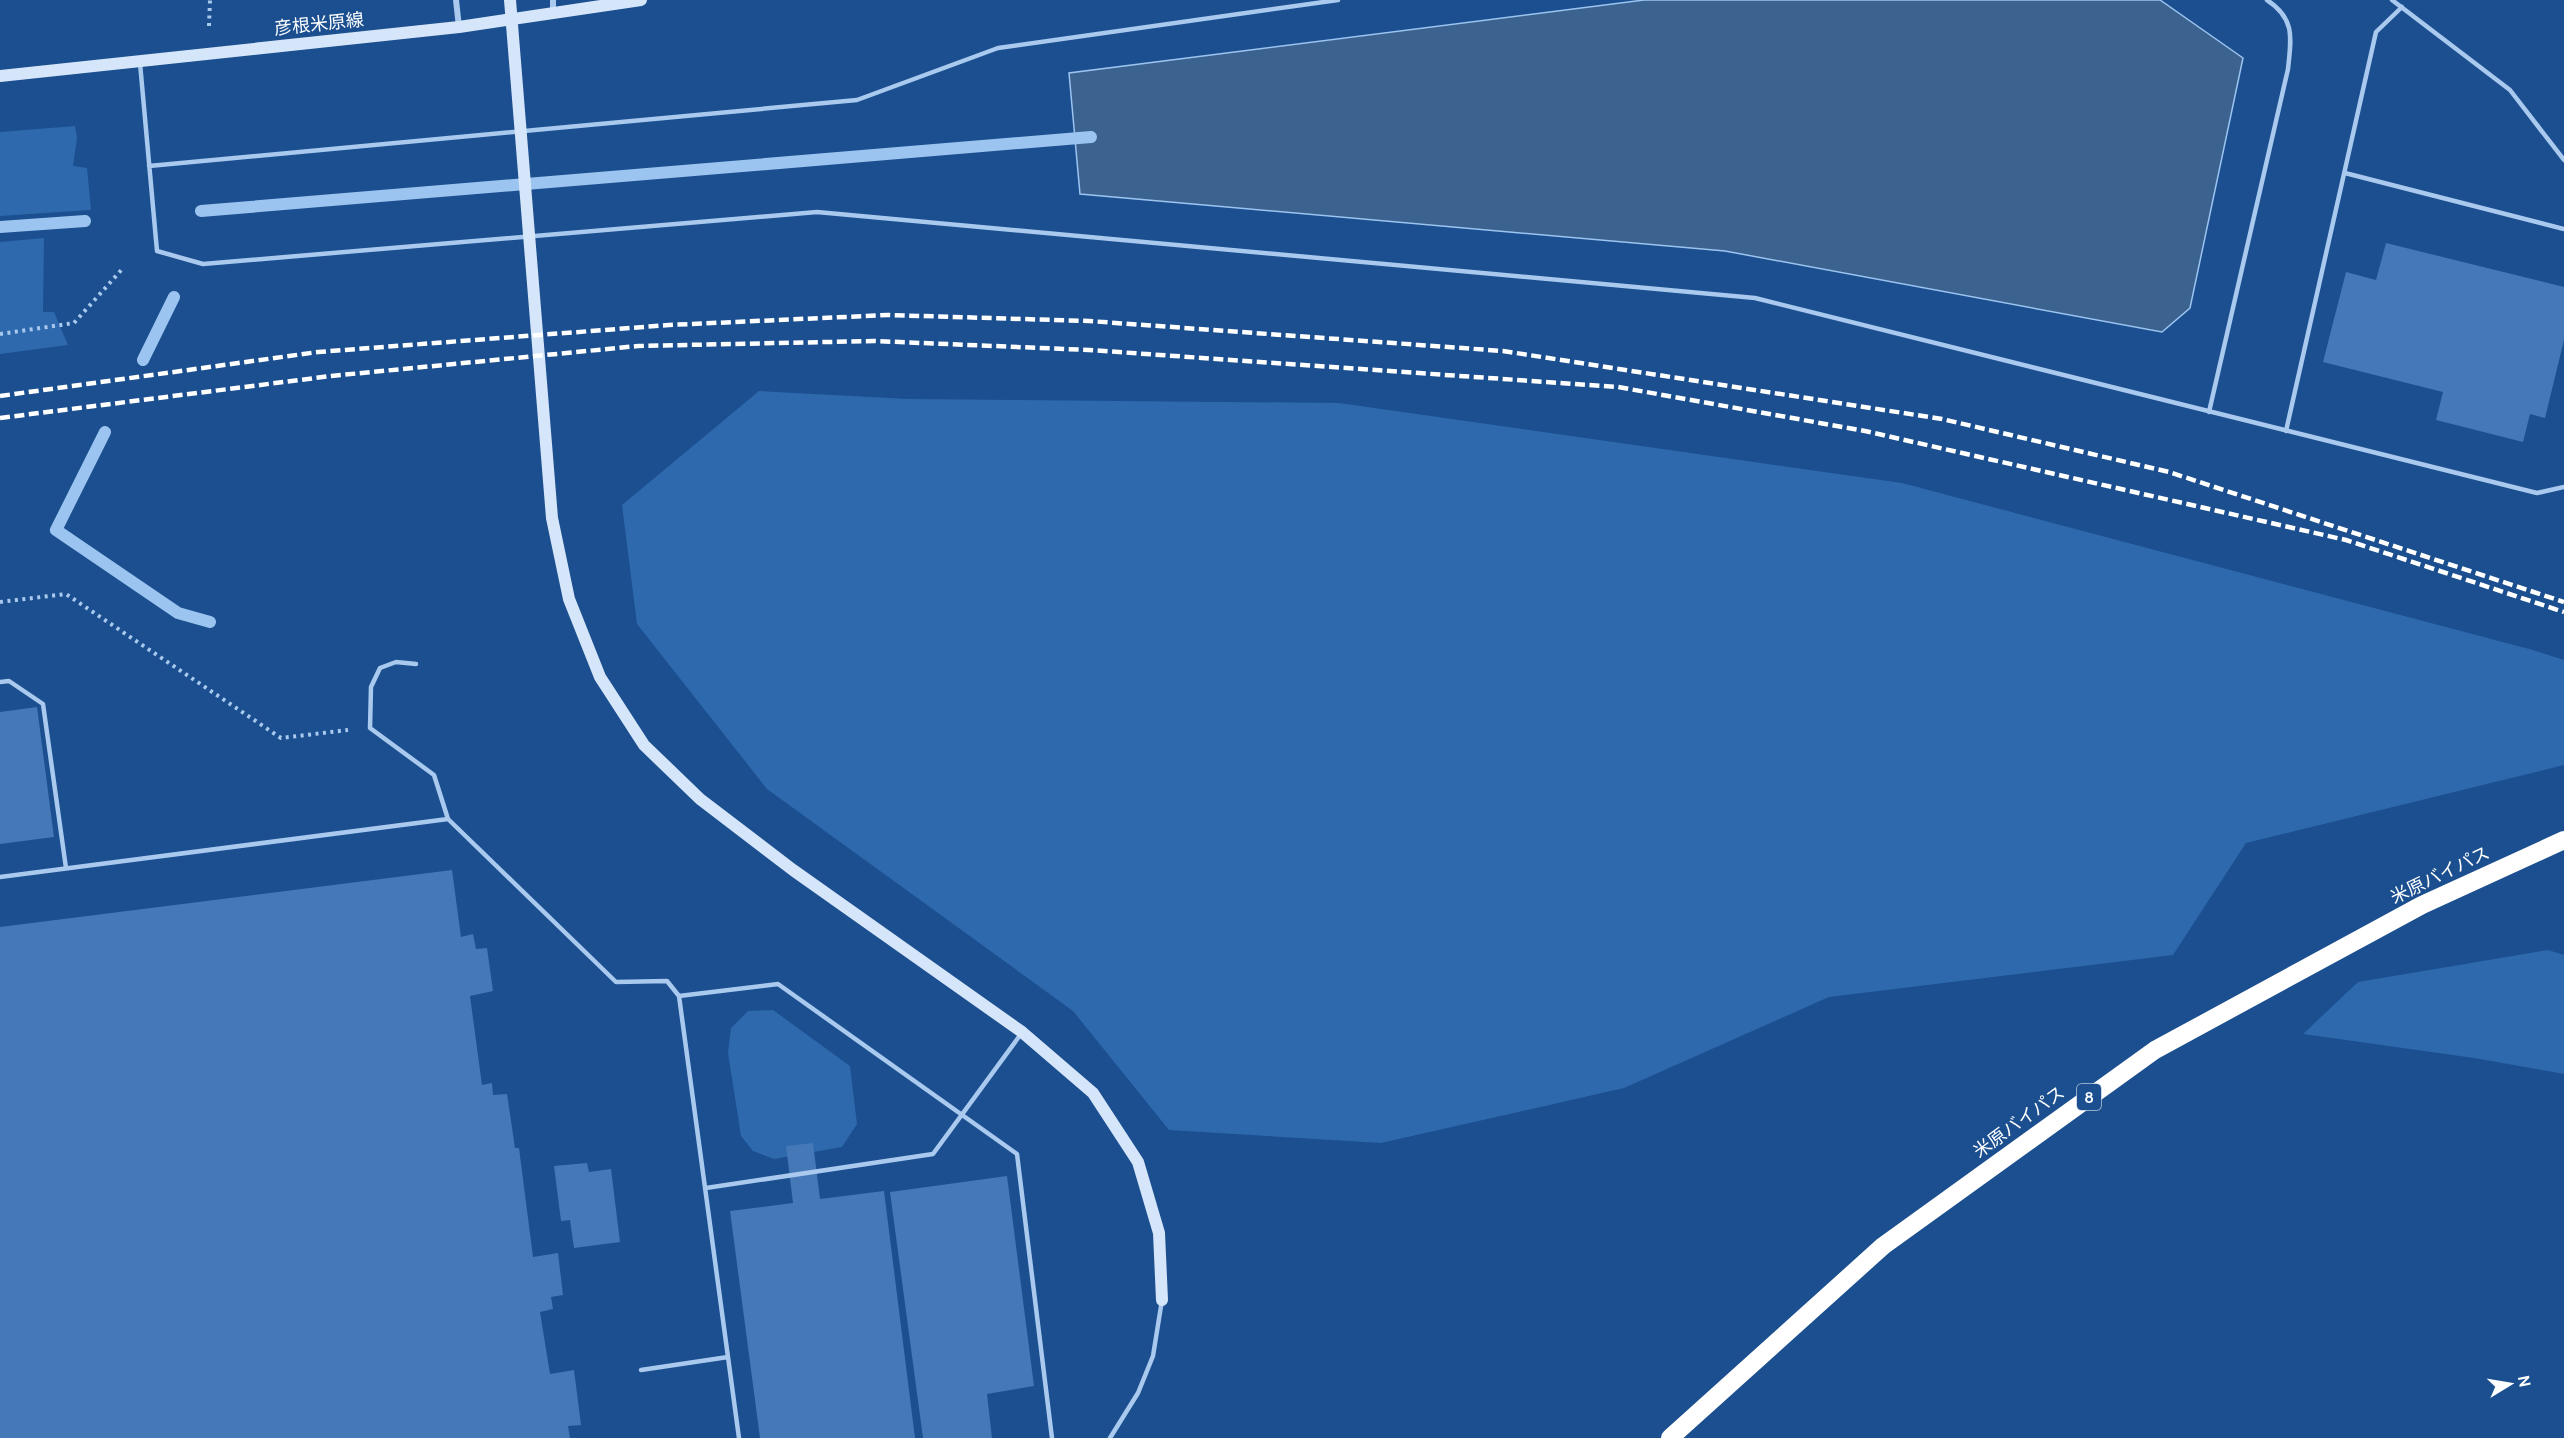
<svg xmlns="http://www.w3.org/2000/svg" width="2564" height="1438" font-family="Cabin,'Noto Sans JP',sans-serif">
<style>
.green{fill:#2e69ad}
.water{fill:#3c6290;stroke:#9cc4f0;stroke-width:1.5}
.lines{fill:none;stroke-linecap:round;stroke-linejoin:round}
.stream{stroke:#9cc4f0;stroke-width:12}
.building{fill:#4478b7}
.path{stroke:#a9c9ee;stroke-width:4;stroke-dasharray:3 4.5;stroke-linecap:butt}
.lane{stroke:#a9c9ee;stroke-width:4.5}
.street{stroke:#a9c9ee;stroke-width:6}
.secondary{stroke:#d6e6fa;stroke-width:12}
.highway{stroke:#fff;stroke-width:18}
.rail{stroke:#fff;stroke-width:4.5;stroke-dasharray:10 4.5;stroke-linecap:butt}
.labels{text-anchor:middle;stroke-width:4.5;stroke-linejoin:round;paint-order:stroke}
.shield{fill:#1b4f8f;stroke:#bbcadd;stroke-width:1.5}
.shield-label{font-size:16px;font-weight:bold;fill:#fff}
.street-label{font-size:18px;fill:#fff;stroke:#1b4f8f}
</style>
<rect width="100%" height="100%" fill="#1b4f8f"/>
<path class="green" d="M75,126L77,138L73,166L87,168L91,210L0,216V132Z
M44,238L43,312H54L68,345L0,354V242Z
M759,391L908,399L1339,403L1902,483L2533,650L2564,660V765L2246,843L2173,955L1829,997L1624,1088L1381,1143L1169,1130L1073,1011L767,789L637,624L622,505Z
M2548,950L2564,955V1074L2474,1058L2303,1034L2358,982Z
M773,1010L850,1066L857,1124L842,1147L774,1159L753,1151L741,1136L728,1053L731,1028L748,1011Z"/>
<path class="water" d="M1644,0H2160L2243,58L2190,308L2162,332L1725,251L1080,194L1069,73Z"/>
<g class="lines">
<path class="stream" d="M201,211L1091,137
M0,227L85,221
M143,360L174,297
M105,432L56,530L178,613L210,622"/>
</g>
<path class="building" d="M2386,243L2564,287V340L2545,418L2530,414L2523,442L2436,420L2443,392L2323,362L2346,272L2376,280Z
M37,707L54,837L0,844V712Z
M452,870L461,937L473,934L476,949L487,948L493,991L470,996L482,1085L492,1083L493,1095L507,1094L515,1148H519L533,1257L558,1253L563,1295L551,1297L553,1309L540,1312L550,1374L574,1370L581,1425L568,1426L570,1438H0V927Z
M813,1143L820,1199L884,1191L915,1438H760L730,1211L793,1203L786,1146Z
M587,1163L589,1172L611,1169L620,1242L574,1248L570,1220L561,1221L554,1166Z
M1007,1176L1034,1386L987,1394L992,1438H923L890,1192Z"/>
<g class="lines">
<path class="path" d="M209,26L210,0
M0,334L74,323L124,267
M0,602L66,594L281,738L348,730"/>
<path class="lane" d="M2392,0L2510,90L2564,160
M140,63L157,251L203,264L817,212L1755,298L2537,493L2564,487
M149,166L857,100L998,48L1338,0
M2345,173L2564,229
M2209,412L2288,69C2291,39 2296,19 2267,0
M2286,431L2376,32L2402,7
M416,664L396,662L380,668L371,687L370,728L434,775L448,819L616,982L667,981L679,996L739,1438
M0,682L9,681L43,704L66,868
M0,877L448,819
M679,996L778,984L1017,1154L1052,1438
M706,1188L933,1154L1021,1034
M641,1370L728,1357
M1110,1438L1138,1393L1153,1356L1162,1300"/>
<path class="street" d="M456,0L459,27
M553,0V12"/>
<path class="secondary" d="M510,0L552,518L569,599L600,677L644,745L700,799L793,870L1022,1032L1093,1093L1138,1162L1159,1233L1162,1300
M0,76L459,27L641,0"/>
<path class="highway" d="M1670,1438L1883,1246L2155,1050L2422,905L2564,840"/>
<path class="rail" d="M0,396L318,352L669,325L888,315L1089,321L1503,351L1942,419L2169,472L2564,602
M0,418L331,376L638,346L874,341L1089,350L1618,387L1865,431L2346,540L2564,612"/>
</g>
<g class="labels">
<rect class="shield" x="2077" y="1084" width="24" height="26" rx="4.5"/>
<g class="shield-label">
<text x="2089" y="1103">8</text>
</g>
<g class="street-label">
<text transform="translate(319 24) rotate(-6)" y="6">彦根米原線</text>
<text transform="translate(2440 875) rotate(-26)" y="6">米原バイパス</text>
<text transform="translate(2019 1122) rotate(-36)" y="6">米原バイパス</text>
</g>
</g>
<g transform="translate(2510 1384) rotate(79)" stroke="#1b4f8f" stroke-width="4.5" paint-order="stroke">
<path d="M0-4.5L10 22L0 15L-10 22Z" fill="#ffffff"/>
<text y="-9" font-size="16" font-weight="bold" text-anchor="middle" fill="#ffffff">N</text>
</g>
</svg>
